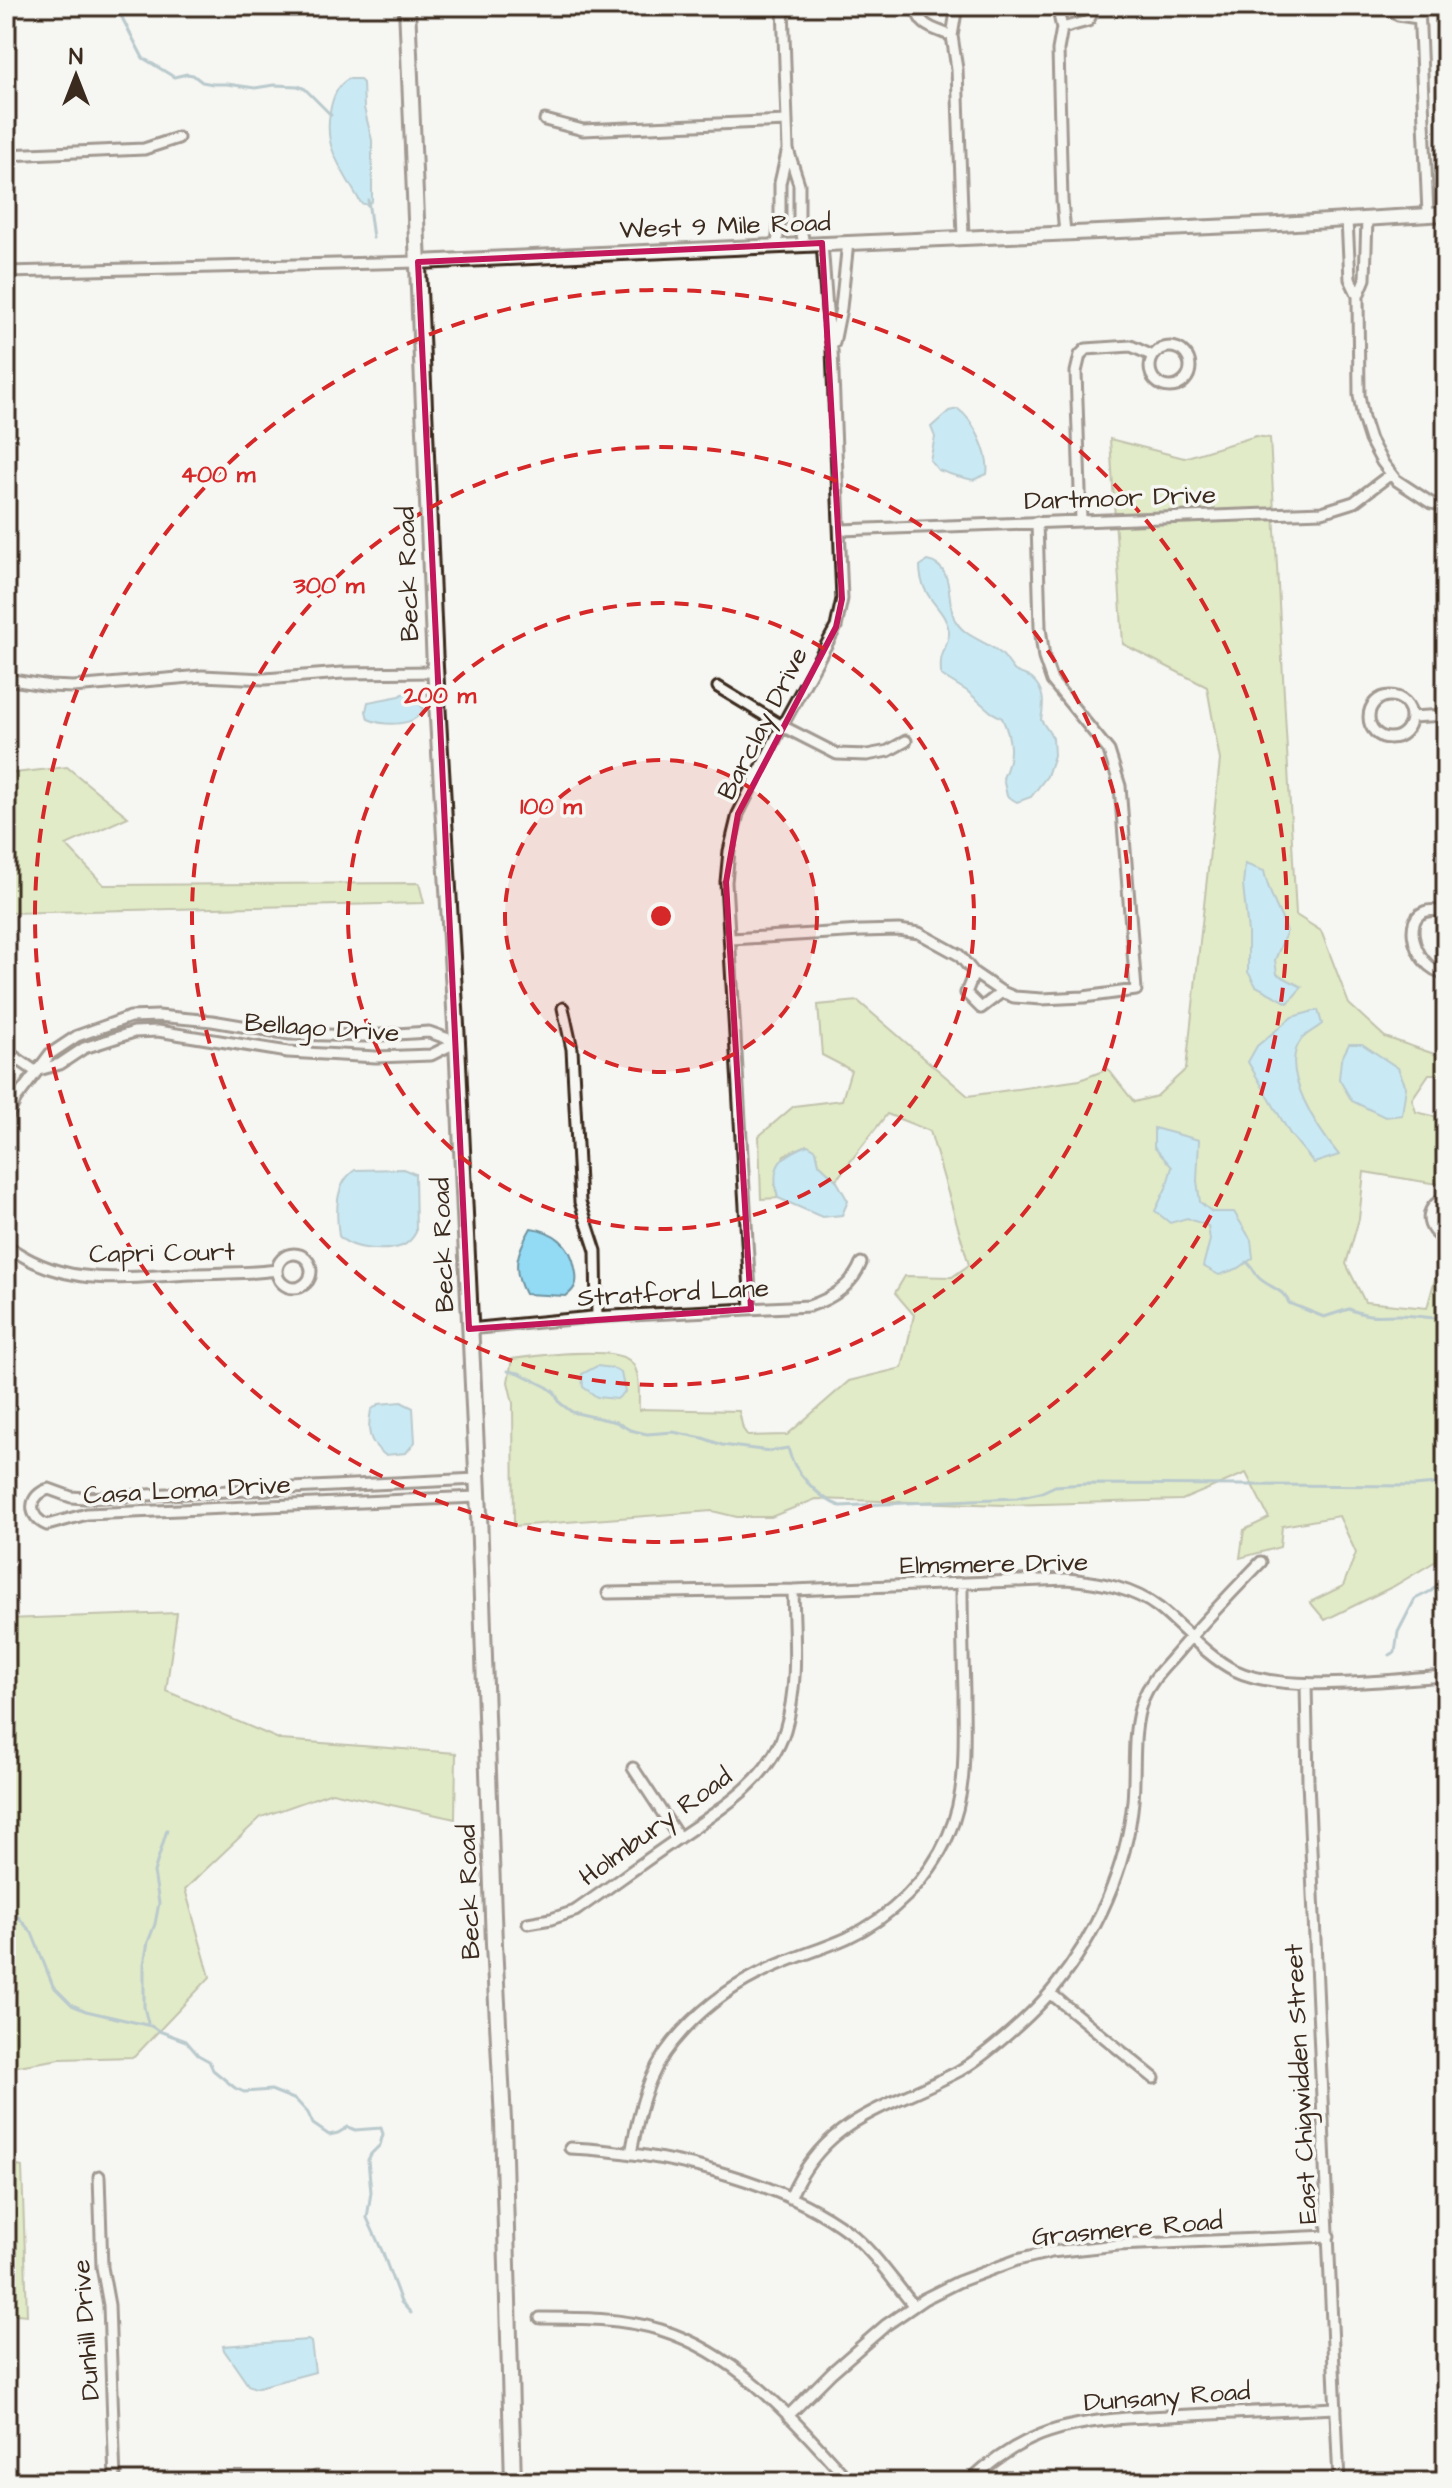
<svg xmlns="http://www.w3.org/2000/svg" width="1452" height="2488" font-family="'Architects Daughter',sans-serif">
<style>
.green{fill:#c8dd93;stroke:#828458;stroke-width:2}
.water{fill:#93daf5;stroke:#70949f;stroke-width:2}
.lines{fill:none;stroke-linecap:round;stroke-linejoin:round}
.stream{stroke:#70949f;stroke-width:3}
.minor-casing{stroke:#3b2a1e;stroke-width:15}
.tertiary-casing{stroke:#3b2a1e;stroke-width:18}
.secondary-casing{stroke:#3b2a1e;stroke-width:20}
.minor{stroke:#f6f6f2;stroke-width:9}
.tertiary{stroke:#f6f6f2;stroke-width:12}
.secondary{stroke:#f6f6f2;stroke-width:14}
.marked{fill:none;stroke:#c2185b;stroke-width:6;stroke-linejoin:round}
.ring{fill:none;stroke:#d62828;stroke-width:4;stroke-dasharray:14 10}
.labels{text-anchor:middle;stroke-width:7;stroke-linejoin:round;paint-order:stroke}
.street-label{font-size:26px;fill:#3b2a1e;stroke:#f6f6f2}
.centre{fill:#d62828;stroke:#f6f6f2;stroke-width:4}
.ring-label{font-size:24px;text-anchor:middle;font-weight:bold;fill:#d62828;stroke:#f6f6f2;stroke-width:7;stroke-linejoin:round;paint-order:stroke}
</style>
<rect width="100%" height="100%" fill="#f6f6f2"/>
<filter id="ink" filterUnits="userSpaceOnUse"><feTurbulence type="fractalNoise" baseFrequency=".0125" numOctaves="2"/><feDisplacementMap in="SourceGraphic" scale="16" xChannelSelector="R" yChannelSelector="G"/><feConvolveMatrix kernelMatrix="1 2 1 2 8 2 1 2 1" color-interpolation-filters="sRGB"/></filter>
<g filter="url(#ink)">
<path class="green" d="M1256,436L1270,438L1296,915L1321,931L1349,1004L1385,1037L1446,1058V1074H1429L1412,1099L1416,1112L1446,1119V1179L1437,1184L1364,1172L1359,1219L1346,1264L1365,1302L1427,1308L1443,1250L1446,1251V1555L1394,1586L1325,1620L1310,1602L1343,1586L1356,1553L1339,1516L1282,1526L1280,1547L1240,1558L1244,1530L1269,1518L1246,1473L1182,1500L1006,1505L816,1499L771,1517H737L712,1511L514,1526L513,1403L508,1382L512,1359C535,1356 616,1345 631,1362C642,1373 638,1397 639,1411L642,1409L739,1411L743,1429L748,1436L787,1435L849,1381L902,1368L914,1315L895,1293L905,1276L952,1277L969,1265L930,1131L887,1114L836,1180L819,1164L816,1150L807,1145L784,1155L775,1186L778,1198L761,1199L759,1136L794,1106L842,1100L851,1070L822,1055L818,1005L858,1001L968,1096L1080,1080L1108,1069L1134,1102L1157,1096L1186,1069L1220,760L1207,687L1123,644L1110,439L1184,458Z
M67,767L128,817L66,845L104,885L419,883L424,903L6,913V774Z
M177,1613L166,1691L281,1740L456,1753L455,1819L332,1792L261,1817L185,1889L210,1977L134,2057L60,2059L6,2068V1619Z
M6,2163L22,2167L27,2315L6,2313Z"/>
<path class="water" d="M348,79H359L363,83L364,108L372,140V201L367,205L361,203C352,187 339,168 333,151C325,131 328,91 348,79Z
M958,409C974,420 990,455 987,474L973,480L953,475L938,470L930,460L935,437L931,427L949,411Z
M927,561C955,566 946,598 954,618C963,637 984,640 999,652C1006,657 1009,665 1015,671C1020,674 1027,675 1032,679C1045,690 1044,705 1041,720L1053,738L1054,755L1047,776L1031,797L1017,802L1007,796L1003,778C1013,757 1012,739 1002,718L991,712L967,691L941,675C941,669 940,662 942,656C944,648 950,639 949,631C945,606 920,600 920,566Z
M411,688L423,709C416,727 384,726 368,719L366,711L368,702L400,696Z
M1245,864L1264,871C1269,896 1278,908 1287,931L1275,960L1277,974L1302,987L1288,1003L1256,986L1248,972V932L1243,885Z
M1318,1010L1322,1024C1316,1029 1305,1034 1301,1040C1278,1070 1319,1131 1339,1155L1314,1163L1290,1134L1248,1062L1257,1046L1292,1017Z
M1349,1044H1362L1398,1068L1406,1087L1402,1115L1385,1117L1352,1101L1339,1079L1341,1060Z
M1154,1128L1199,1140L1197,1181L1200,1202L1212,1212H1234L1251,1240L1253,1258L1239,1268L1219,1275L1203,1266L1210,1240L1208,1226L1187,1218L1170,1223L1155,1211L1166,1188L1172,1167L1154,1147Z
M808,1145L816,1150L819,1164L836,1180L848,1201L842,1215L822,1217L778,1198C770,1165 779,1157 808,1145Z
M355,1170L403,1169L415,1174L416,1232C413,1238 409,1243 402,1246C385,1252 351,1250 339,1236C336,1213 334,1184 355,1170Z
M531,1228C553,1231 571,1244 575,1268C578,1281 577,1288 566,1296L525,1294C511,1268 517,1252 531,1228Z
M597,1366L612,1368L621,1373L625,1392L617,1399L597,1397L583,1387L582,1374Z
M401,1402L413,1408L415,1442L406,1453L385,1455C368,1442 367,1431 371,1410L379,1404Z
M308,2340L311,2342L315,2372L255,2388L248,2385L224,2350L223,2346Z"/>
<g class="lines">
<path class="stream" d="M116,6L143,58L174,77L187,74L193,75L202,82L213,84H227L255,88L274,85L298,86L305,89L331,115
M368,200L373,238
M1247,1262C1253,1267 1254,1273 1259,1278C1270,1288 1284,1289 1289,1303L1324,1317L1349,1309C1371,1318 1377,1315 1400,1315C1416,1315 1430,1319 1446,1318
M508,1371L519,1373L547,1387L555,1393L560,1403L572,1412L616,1422L630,1430L647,1434L673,1432L703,1438L722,1445L770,1451L788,1448C793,1471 818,1498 840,1506L1017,1498L1040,1493L1055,1486L1085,1484L1414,1486L1446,1483
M1390,1655L1395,1652L1398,1632L1415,1599L1431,1591L1446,1578
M6,1888L13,1911L32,1933L53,1986L72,2005L86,2011L151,2026L159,2031L186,2041L198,2055L209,2061L213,2070L235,2088L244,2092L271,2090L296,2100L308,2113L313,2124L329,2135L338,2133L348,2127L355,2130L381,2128L383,2134L380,2145L371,2154L368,2160L371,2192L367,2218L382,2251L401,2302L411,2313
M148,2023L144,2007V1964L148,1942L155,1924L159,1903L154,1872L167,1830"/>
<g class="minor-casing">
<path id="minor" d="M783,6L788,150L799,184V219L804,244
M917,6C917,27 936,29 952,36
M957,6L952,36L957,69L963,237
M1057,6L1062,28L1058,50L1062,200L1065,233
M1389,6L1398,15L1418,18
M1419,6L1428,214
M1062,28L1088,21L1096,6
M545,120L583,130L786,121
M6,155L144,149L178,138
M1367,219L1365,279L1358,296L1359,395L1363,418L1370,440L1382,462L1396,480L1431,503L1446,506
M1347,220L1350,279L1358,296
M777,244L780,219V183L787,153
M6,272L418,262
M834,343L841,308L848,242
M1150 367a20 20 0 1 1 40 0a20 20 0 1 1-40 0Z
M1081,520L1076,372L1080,355L1086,349L1131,346L1153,356
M841,530L1322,512L1354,502L1391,474
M6,679L50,686L73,687L202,676L265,679L342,673L436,672
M718,687L782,726L837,754L867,755L888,751L906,741
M1369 717a21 21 0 1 1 42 0a21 21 0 1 1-42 0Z
M1411,717L1446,715
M1446,913C1394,896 1411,971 1446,973
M731,939L861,931L899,930L919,933L959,955L974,973L1002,992L1014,997L1042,999L1084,997L1136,990L1120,786L1109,751L1052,681L1044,658L1040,627L1037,522
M974,973L966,993L981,1008L1002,992
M563,1008L572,1049L580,1202L596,1251L597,1317
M6,1051L35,1071
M35,1071L60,1064L84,1048L134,1032L158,1031L288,1052L376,1057L431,1055L457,1042
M6,1119L16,1099L50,1054L77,1036L130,1017L158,1016L212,1021L290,1034L364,1036L429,1032L457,1042
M1446,1198C1423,1206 1424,1231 1446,1239
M6,1245C65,1289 122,1277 191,1274C219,1273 249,1274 277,1270
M277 1271a17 17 0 1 1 34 0a17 17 0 1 1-34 0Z
M751,1309L726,882L729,851L738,814L782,726L836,627L842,599L832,350L827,310L822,243
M469,1329L592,1317L809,1306C831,1299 852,1286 861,1263
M477,1479L85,1498L71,1497L49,1489C28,1495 27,1517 47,1525L87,1514L477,1497
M608,1593L793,1590L1067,1579C1100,1582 1133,1588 1159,1608C1184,1628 1205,1655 1234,1670C1284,1695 1389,1679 1446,1676
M1306,1684L1308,1781L1339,2482
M633,1768L679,1838
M528,1923L551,1919L575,1911C607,1889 638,1866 670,1844C713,1814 769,1783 785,1730C799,1685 794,1637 793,1590
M1050,1993L1154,2078
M570,2148C658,2152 778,2178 849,2232C874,2252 893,2281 914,2306
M631,2154C638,2115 647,2073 673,2042C696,2014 726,1990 758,1974C787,1959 818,1951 847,1938C890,1918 929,1880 948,1836C968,1791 964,1742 964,1693C963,1657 962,1621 962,1584
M99,2176L102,2267L109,2305L115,2482
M790,2198C826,2115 888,2109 959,2071C987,2055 1034,2013 1054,1988C1096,1936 1127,1867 1133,1801C1136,1768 1131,1730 1143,1699C1150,1681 1163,1669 1175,1655C1202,1623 1232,1592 1261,1562
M540,2318C580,2318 622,2318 661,2330C741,2355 796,2423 850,2482
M788,2416L832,2372L886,2325L924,2299L958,2282L1017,2260L1051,2252L1118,2245L1329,2236
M307,2482L316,2477L331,2479L333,2482
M969,2482C1018,2436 1060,2423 1127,2418L1336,2408"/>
</g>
<g class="tertiary-casing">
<path id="tertiary" d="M418,262L1279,224L1446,214"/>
</g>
<g class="secondary-casing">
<path id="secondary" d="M407,6L435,667L457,1042L479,1514L494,1944L503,2121L513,2482"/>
</g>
<use href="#minor" class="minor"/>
<use href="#tertiary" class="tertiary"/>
<use href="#secondary" class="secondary"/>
</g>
</g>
<path d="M0 0H1452V2488H0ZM822,243L842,599L836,627L738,814L726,882L751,1309L469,1329L418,262Z" fill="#f6f6f2" fill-opacity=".55" fill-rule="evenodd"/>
<path class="marked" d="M822,243L842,599L836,627L738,814L726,882L751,1309L469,1329L418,262Z"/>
<circle cx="661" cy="916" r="156" fill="#d62828" fill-opacity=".12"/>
<g class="ring">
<circle cx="661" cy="916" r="156"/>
<circle cx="661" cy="916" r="313"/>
<circle cx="661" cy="916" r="469"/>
<circle cx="661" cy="916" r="626"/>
</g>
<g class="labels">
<g class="street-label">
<text transform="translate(725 225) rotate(-2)" y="9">West 9 Mile Road</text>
<text transform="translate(1120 497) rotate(-2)" y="9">Dartmoor Drive</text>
<text transform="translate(407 574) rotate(-92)" y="9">Beck Road</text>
<text transform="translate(762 723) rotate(-63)" y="9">Barclay Drive</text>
<text transform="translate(322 1027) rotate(4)" y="9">Bellago Drive</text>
<text transform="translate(442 1245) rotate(-92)" y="9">Beck Road</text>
<text transform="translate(162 1252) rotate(-1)" y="9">Capri Court</text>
<text transform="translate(673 1292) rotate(-3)" y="9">Stratford Lane</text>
<text transform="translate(187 1489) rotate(-3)" y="9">Casa Loma Drive</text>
<text transform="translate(994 1563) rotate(-1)" y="9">Elmsmere Drive</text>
<text transform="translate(655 1826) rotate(-36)" y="9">Holmbury Road</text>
<text transform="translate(468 1892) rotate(-92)" y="9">Beck Road</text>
<text transform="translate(1300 2084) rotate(-93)" y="9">East Chigwidden Street</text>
<text transform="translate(1127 2228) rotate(-5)" y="9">Grasmere Road</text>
<text transform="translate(85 2330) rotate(-94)" y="9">Dunhill Drive</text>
<text transform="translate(1167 2396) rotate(-4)" y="9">Dunsany Road</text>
</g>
</g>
<circle cx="661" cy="916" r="12" class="centre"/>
<g class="ring-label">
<text x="218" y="482">400 m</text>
<text x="329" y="593">300 m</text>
<text x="440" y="703">200 m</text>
<text x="551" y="814">100 m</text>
</g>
<rect width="1452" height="2488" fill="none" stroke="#f6f6f2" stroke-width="32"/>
<rect x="16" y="16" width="1420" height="2456" fill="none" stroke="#3b2a1e" stroke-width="3" filter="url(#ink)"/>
<g transform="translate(76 76)" stroke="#f6f6f2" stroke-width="6" paint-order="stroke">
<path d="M0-6L14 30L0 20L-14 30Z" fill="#3b2a1e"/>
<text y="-12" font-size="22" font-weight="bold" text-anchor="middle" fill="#3b2a1e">N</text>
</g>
</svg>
